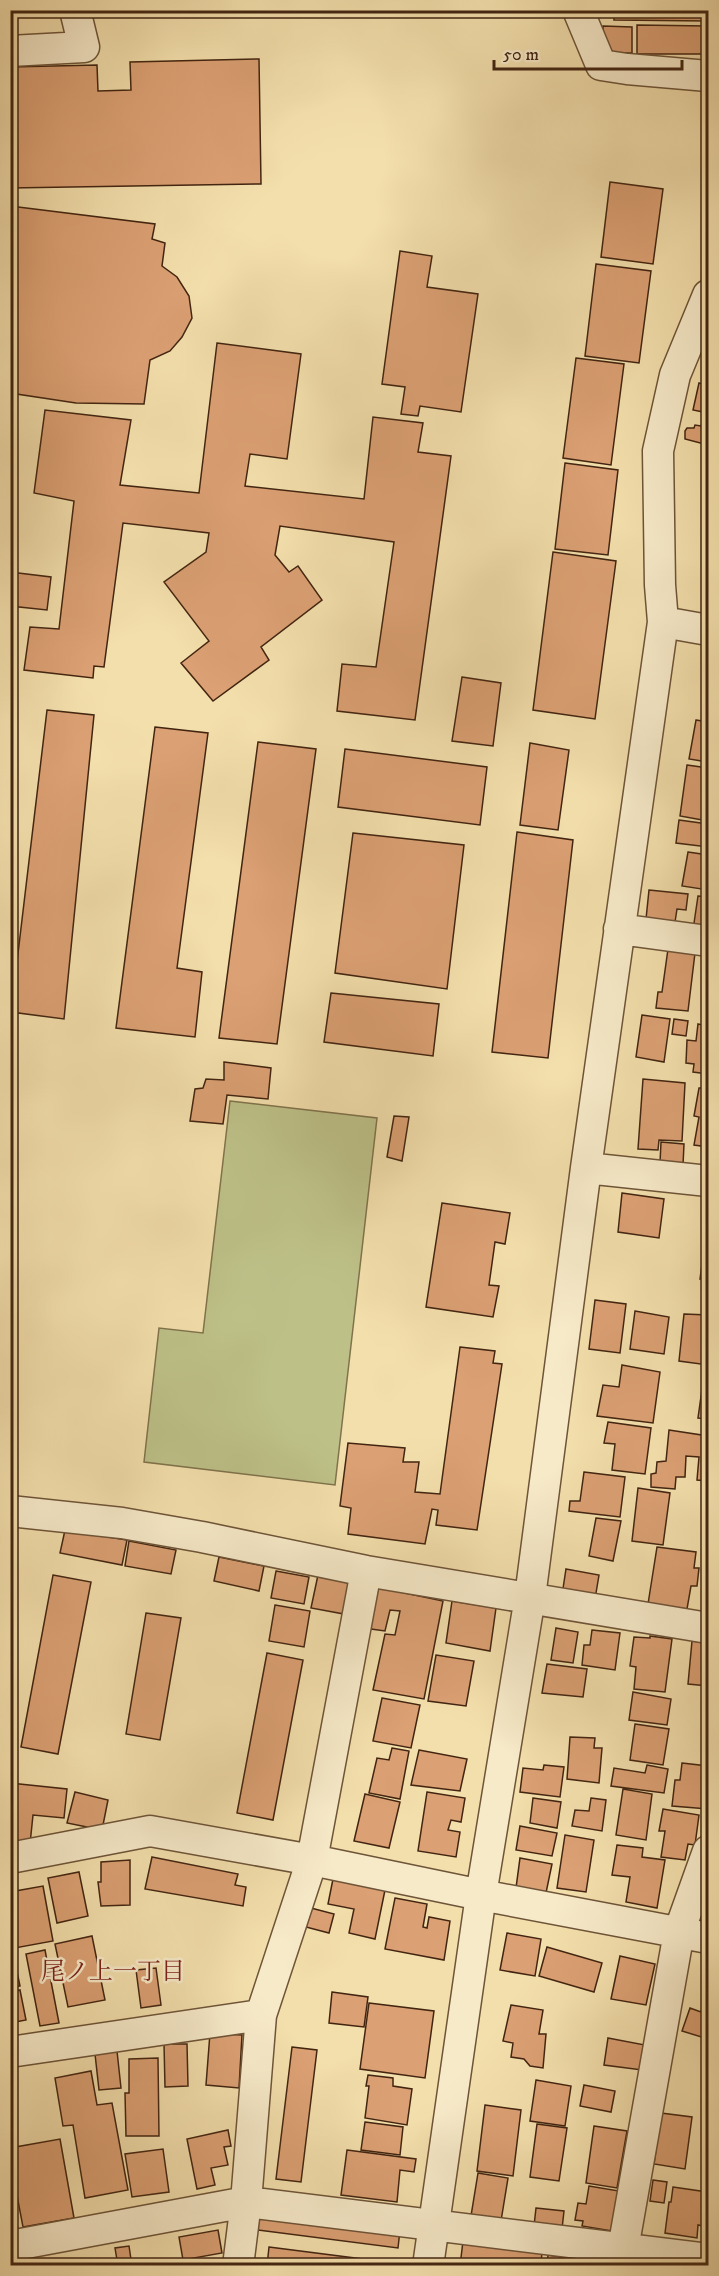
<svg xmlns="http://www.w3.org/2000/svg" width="719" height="2276" font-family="'IM FELL DW Pica','Noto Serif JP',serif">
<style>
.green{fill:#bdc188;stroke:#80734c;stroke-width:1.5}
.building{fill:#dba073;stroke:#422511;stroke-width:1.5}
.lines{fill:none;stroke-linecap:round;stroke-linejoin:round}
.minor-casing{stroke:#6e5438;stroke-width:33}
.minor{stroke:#f7eac9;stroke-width:30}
.labels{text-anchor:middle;stroke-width:5;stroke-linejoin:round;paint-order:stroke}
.neighbourhood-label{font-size:24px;fill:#7a1f14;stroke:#f7eac9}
</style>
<rect width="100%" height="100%" fill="#f3dfac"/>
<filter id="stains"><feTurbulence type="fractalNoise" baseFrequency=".00333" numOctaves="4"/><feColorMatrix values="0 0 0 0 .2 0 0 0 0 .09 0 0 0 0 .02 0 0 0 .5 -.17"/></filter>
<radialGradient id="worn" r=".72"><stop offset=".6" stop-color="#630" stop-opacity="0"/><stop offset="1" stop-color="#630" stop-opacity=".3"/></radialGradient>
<path class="green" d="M230,1101L377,1118L335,1485L144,1462L159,1328L203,1333Z"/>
<path class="building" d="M614,10H708V21L614,20Z
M637,25L707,26V54H637Z
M603,26L632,27V53H603Z
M259,59L261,184L10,188V67L97,65L98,91L131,90L130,62Z
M610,182L663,189L653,264L601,257Z
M10,206L155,224L152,239L165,243L162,266L177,277L189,296L192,318L182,337L170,351L150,360L144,404L76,403L10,393Z
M400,251L432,256L427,287L478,294L461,412L420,406L418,416L401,414L405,387L382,384Z
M596,264L651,271L639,363L585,356Z
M217,343L301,354L287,459L250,454L245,486L364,499L373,417L423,423L418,452L451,456L415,720L337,711L342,664L376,667L394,542L280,526L275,555L289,572L298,566L322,600L261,647L269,660L213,701L181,663L209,641L164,582L206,552L209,533L123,523L104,667L94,666L93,678L24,670L30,627L59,629L74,501L34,493L45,410L131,420L120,485L199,493Z
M707,357L708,358V383L702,382Z
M576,358L624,364L611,465L563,458Z
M699,383L708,385V413L693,410Z
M705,416H708V445L685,439V431L687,428H694L695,425L701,426Z
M565,463L618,470L608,555L555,549Z
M553,552L616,561L595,719L533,710Z
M10,572L51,577L47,610L10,606Z
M10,611L16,612L12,643H10Z
M462,677L501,683L493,746L452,741Z
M10,706H16L10,749Z
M47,710L94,715L64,1019L11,1012Z
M696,720L708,722V762L689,759Z
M155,727L208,733L177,968L202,972L195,1037L116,1028Z
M258,742L316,749L277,1044L219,1038Z
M530,743L569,750L558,830L520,825Z
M345,749L487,767L480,825L338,807Z
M687,765L708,768V821L680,816Z
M679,820L708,824V847L676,843Z
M517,832L573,840L548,1058L492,1052Z
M353,833L464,845L447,989L335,973Z
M688,852L708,855V890L682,886Z
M649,890L688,894L686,910L677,909L675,922L646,919Z
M698,896L708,897V932L693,930Z
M668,949L695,953L688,1011L656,1008L658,992H662Z
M331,993L439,1004L433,1056L324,1042Z
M642,1015L670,1019L664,1062L636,1057Z
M674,1019L688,1021L686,1036L672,1034Z
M698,1024L708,1026V1074L693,1072L694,1064L686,1063L687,1040L696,1041Z
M224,1062L271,1068L268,1099L227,1095L223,1124L190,1121L195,1089L203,1088L206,1079L224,1080Z
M643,1079L685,1083L682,1141L659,1140L658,1150L638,1149Z
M699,1088H708V1147L694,1145L699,1117L694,1116Z
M394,1116L409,1117L402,1161L387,1157Z
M661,1142L684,1144L683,1165L660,1163Z
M622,1193L664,1199L659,1238L618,1232Z
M442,1203L510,1213L505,1244L495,1242L489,1285L499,1286L493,1317L426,1307Z
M708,1220V1280L700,1279Z
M595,1300L626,1304L620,1353L589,1349Z
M635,1311L669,1317L664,1354L630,1349Z
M684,1314L708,1315V1365L679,1361Z
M460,1347L495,1351L493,1363L502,1364L477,1530L436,1525L438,1510L432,1509L425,1544L348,1534L351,1508L340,1506L348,1443L405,1448L403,1462H419L415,1492L440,1494Z
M622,1365L660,1372L653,1423L597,1416L603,1385L619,1387Z
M704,1375L708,1376V1419L698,1418Z
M608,1422L651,1428L645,1474L612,1470L615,1444L604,1443Z
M669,1430L708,1436V1481L697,1480L699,1457L686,1456L685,1477H676L675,1489L651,1487V1474L656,1473L657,1462L666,1461Z
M584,1472L625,1477L620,1517L569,1511L570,1501H580Z
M638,1488L670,1493L663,1545L632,1541Z
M596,1518L621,1521L613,1561L589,1556Z
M65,1530L127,1540L122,1565L60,1553Z
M129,1541L176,1550L171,1574L125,1566Z
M657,1547L696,1552L694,1568H699L697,1586H691L687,1609L648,1604Z
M219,1557L264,1566L259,1591L214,1581Z
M566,1569L599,1575L595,1599L562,1595Z
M276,1571L309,1577L304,1604L271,1598Z
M53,1575L91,1582L58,1754L21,1747Z
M318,1575L349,1582L344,1614L311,1608Z
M372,1586L443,1601L424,1699L373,1690L385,1634L395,1635L400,1611L390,1610L385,1631L364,1628Z
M452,1601L496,1608L490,1651L446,1643Z
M275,1605L310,1611L304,1647L269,1641Z
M146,1613L181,1618L160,1740L126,1734Z
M556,1628L578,1632L573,1663L551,1660Z
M592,1630L620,1633L615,1670L582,1665L584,1645H590Z
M650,1636L672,1639L665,1692L634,1689L636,1667L630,1666L634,1637L650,1638Z
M692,1641L708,1643V1686L688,1684Z
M267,1653L303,1660L273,1820L237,1813Z
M436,1655L474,1661L466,1706L428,1701Z
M547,1664L587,1669L583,1697L542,1693Z
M633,1692L671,1699L667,1725L629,1720Z
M382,1698L420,1705L411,1748L373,1741Z
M635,1724L669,1729L663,1765L630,1760Z
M570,1737L595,1738L594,1748H602L599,1783L567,1779Z
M392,1748L409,1751L400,1799L369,1793L377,1758L389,1760Z
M419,1750L467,1759L460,1791L411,1785Z
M682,1763L708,1766V1809L672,1806L675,1780H680Z
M544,1765L564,1767L560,1797L520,1792L523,1768L543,1770Z
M647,1765L668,1769L664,1793L611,1786L614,1768L645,1773Z
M10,1783L67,1789L64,1818L33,1815L30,1844L10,1842Z
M623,1789L652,1794L646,1840L616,1835Z
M75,1792L108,1800L102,1830L67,1823Z
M427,1792L465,1798L461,1822L451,1820L448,1830L460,1832L456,1857L418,1851Z
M365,1794L400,1802L389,1848L354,1841Z
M533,1798L561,1802L557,1828L530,1823Z
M591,1798L606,1800L602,1831L572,1826L575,1810L589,1811Z
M663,1809L699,1815L695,1845L688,1844L685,1860L661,1857L665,1831H659Z
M520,1826L557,1833L552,1856L516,1850Z
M565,1835L594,1840L586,1892L557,1888Z
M617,1845L643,1848L642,1857L665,1860L657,1908L626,1902L630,1877L612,1875Z
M152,1857L238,1874L235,1885L246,1887L243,1906L145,1889Z
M520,1858L552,1864L546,1893L516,1888Z
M130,1860V1905L101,1906L98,1882H101V1862Z
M79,1872L88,1916L57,1923L48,1878Z
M333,1879L385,1890L375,1939L349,1933L354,1909L328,1904Z
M43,1886L53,1941L15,1948L10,1923V1892Z
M395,1898L427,1904L423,1927L427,1928L429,1917L450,1921L444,1960L385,1949Z
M311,1908L334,1914L329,1933L306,1927Z
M507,1933L541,1939L535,1976L500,1970Z
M92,1936L105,2000L68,2007L55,1944Z
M547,1947L602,1963L594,1992L539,1976Z
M45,1950L59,2023L40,2026L26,1954Z
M13,1953L20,1986L10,1988V1954Z
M620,1956L655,1964L646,2005L611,1999Z
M156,1968L161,2005L141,2008L136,1970Z
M20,1990L26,2020L10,2023V1992Z
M332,1992L368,1997L364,2027L329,2023Z
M704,2001L708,2003V2039L682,2031L690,2008L701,2012Z
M369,2003L434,2011L425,2078L360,2069Z
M511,2005L543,2010L539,2034H546L543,2068L530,2066L524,2059L511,2057L513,2043L503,2041Z
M210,2033L242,2035L239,2088L206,2085Z
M608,2038L645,2045L642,2070L604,2065Z
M164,2044H187L188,2086L165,2087Z
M292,2047L317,2050L301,2182L276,2179Z
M117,2051L121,2088L99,2090L95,2054Z
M158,2058L159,2136H126L125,2093H129V2059Z
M91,2071L97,2105L112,2103L128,2190L85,2198L73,2125L63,2126L55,2078Z
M368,2075L393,2078V2086L412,2089L407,2125L365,2118L369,2086H366Z
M536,2080L571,2086L565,2126L530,2121Z
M584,2085L615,2091L611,2112L580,2106Z
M485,2105L521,2110L513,2176L477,2171Z
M661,2113L692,2117L685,2169L654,2164Z
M365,2122L403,2127L400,2155L361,2150Z
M537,2124L567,2128L559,2181L530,2177Z
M594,2126L627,2131L617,2188L586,2183Z
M228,2130L231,2146L224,2147L228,2165L211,2168L215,2185L197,2189L187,2139Z
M60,2139L74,2218L23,2227L10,2159V2148Z
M163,2149L169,2192L132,2197L125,2154Z
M347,2150L416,2159L414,2172L400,2170L397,2202L341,2195Z
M478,2173L508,2178L501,2221L471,2216Z
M653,2180L667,2182L664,2203L650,2201Z
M589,2186L625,2192L618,2232L582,2226L583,2221L575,2220L578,2203L586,2204Z
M673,2187L707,2192L703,2226L698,2225L697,2238L665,2233L669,2202H671Z
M10,2191L18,2230L10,2232Z
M536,2208L564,2211L562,2229L534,2226Z
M254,2211L400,2230L398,2248L251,2229Z
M218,2230L222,2253L183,2260L179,2237Z
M463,2241L542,2251L541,2266H460Z
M129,2246L132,2266H118L115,2248Z
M269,2247L394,2263V2266H267Z
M548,2255L595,2262V2266H547Z"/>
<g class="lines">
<g class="minor-casing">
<path id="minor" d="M578,10L601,65L627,69L708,76
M10,51L84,47L75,10
M663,622L708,630
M619,929L708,941
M586,1168L708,1181
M10,1511L122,1523L202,1537L366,1571L708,1628
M10,1858L150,1831L312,1860L481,1895L708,1938
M10,2052L261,2015
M10,2246L246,2202L708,2259
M238,2266L246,2202L261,2015L312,1860L366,1571
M428,2266L481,1895L530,1597L586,1168L663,622L660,585L658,451L675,375L708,295
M620,2266L679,1932L708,1851"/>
</g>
<use href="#minor" class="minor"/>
</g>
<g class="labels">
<g class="neighbourhood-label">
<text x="113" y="1979">尾ノ上一丁目</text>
</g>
</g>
<rect width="719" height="2276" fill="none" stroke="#f3dfac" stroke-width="36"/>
<rect x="12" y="12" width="695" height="2252" fill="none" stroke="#422511" stroke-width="3"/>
<rect x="18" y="18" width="683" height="2240" fill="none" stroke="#422511" stroke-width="1.5"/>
<path d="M494 60v9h188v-9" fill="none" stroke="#422511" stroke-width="3"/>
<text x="503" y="60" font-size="18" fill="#422511" stroke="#f7eac9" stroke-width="4.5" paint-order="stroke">50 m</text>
<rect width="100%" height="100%" filter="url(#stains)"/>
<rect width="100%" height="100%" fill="url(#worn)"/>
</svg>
